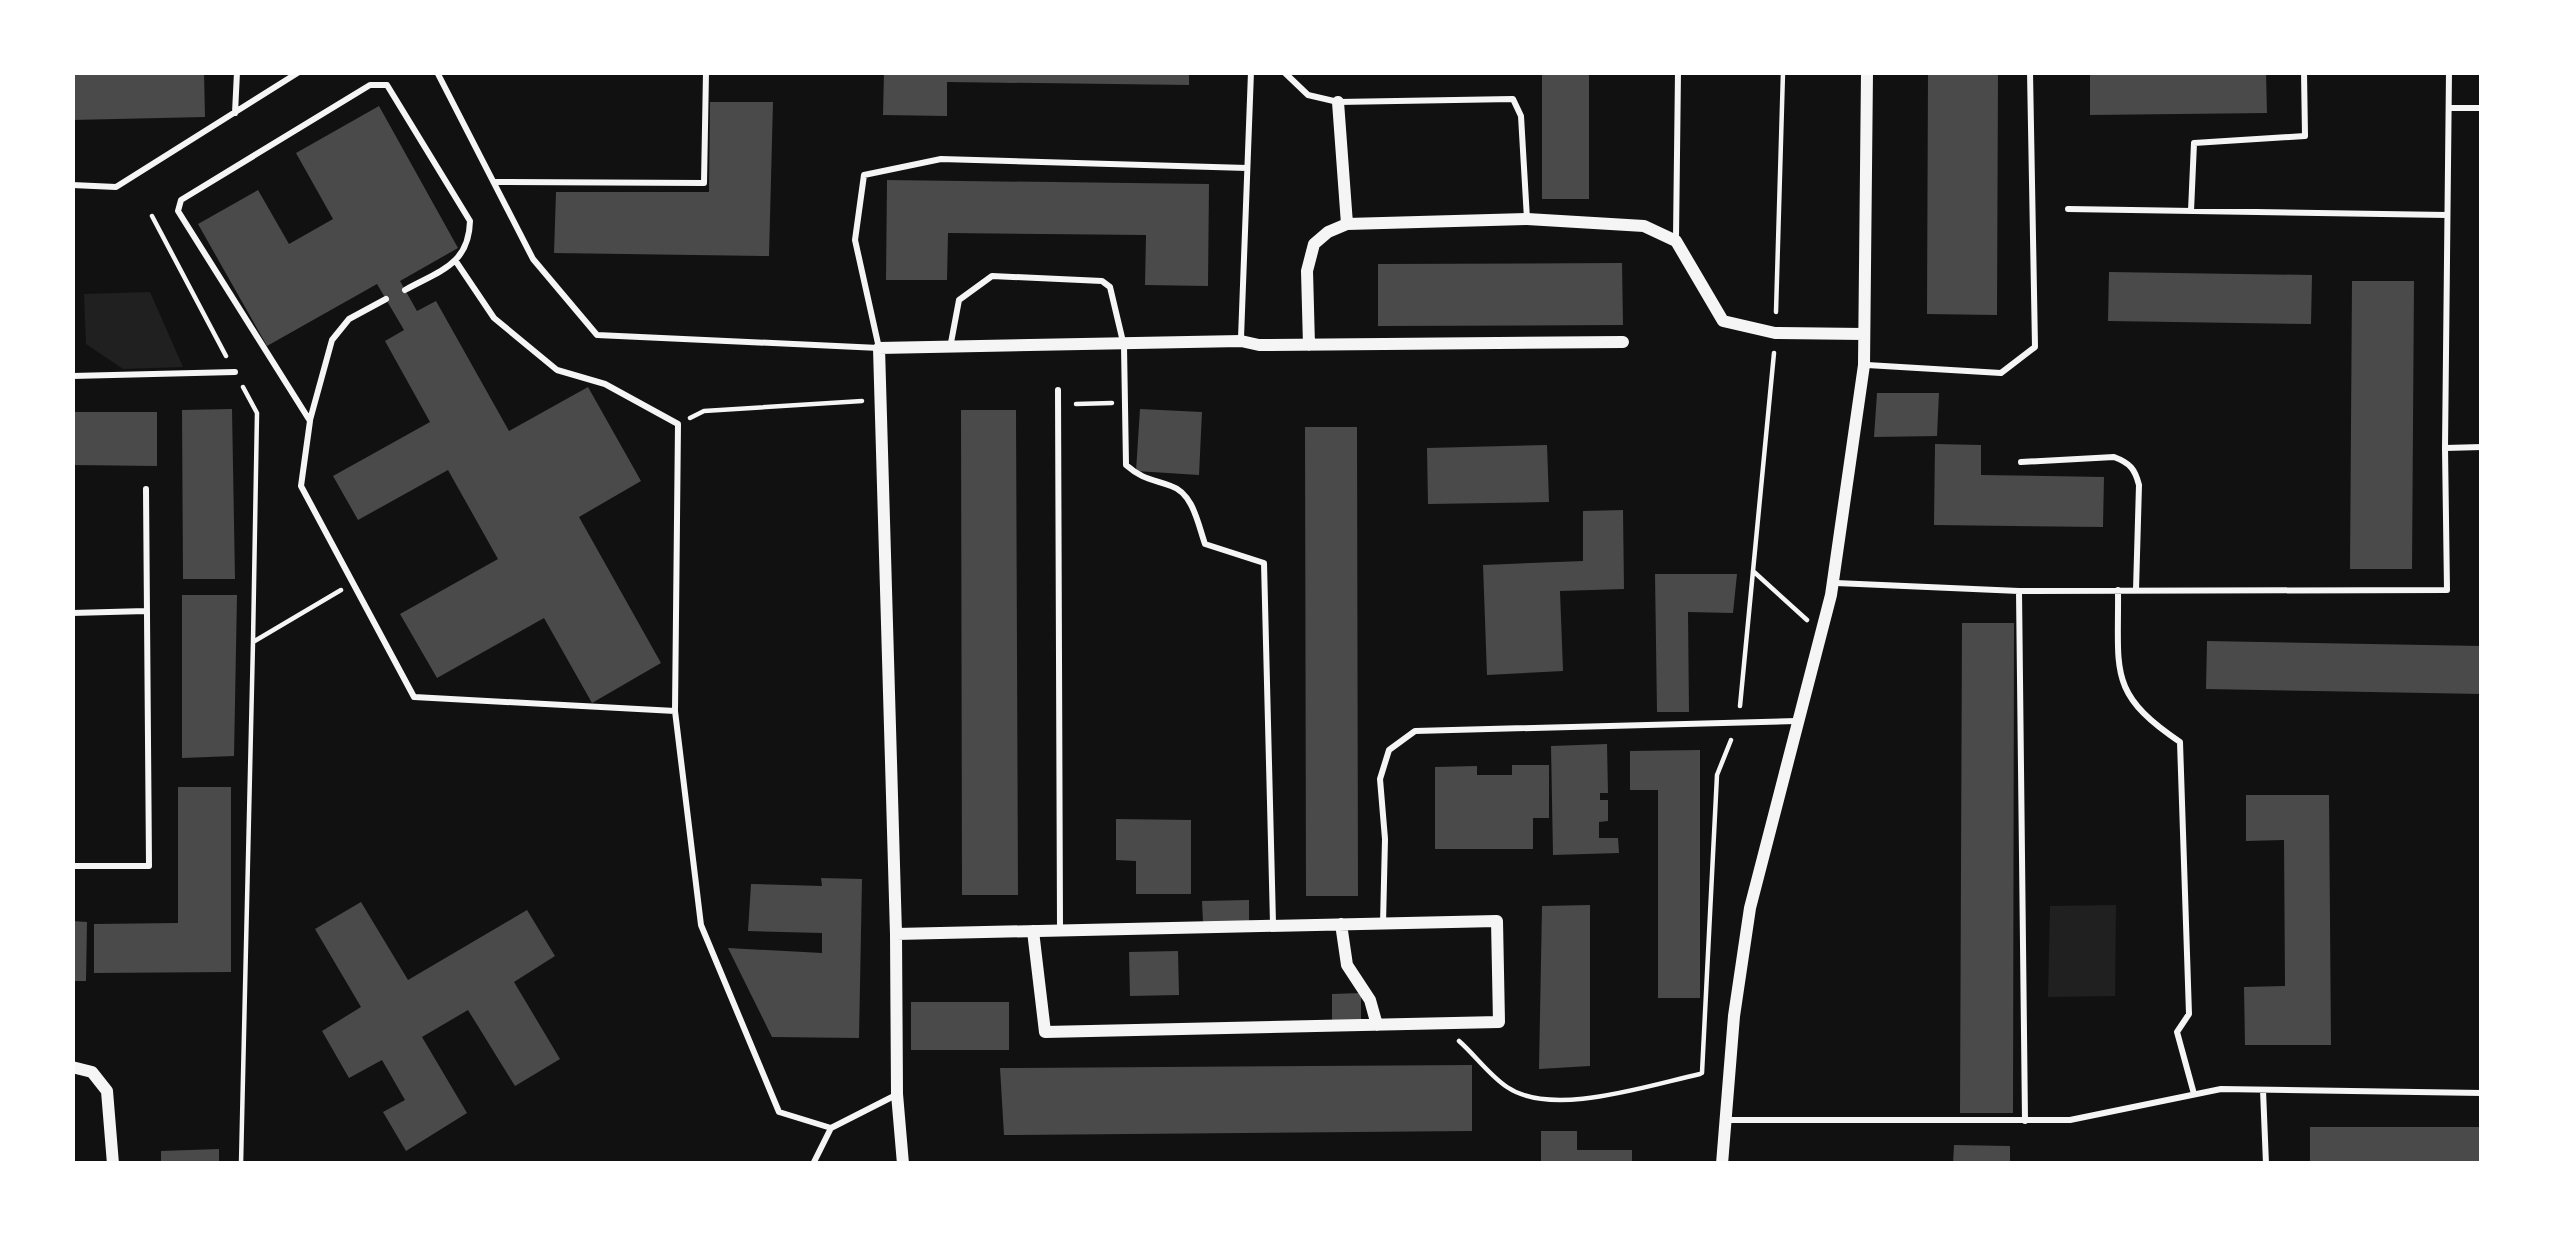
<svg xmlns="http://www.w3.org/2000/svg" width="2554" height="1236" font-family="'Fira Sans Condensed',sans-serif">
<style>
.green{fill:#202020}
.building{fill:#4a4a4a}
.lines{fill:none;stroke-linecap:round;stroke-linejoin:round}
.path{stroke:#f5f5f5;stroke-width:4.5}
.service{stroke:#f5f5f5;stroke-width:6}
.minor{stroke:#f5f5f5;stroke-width:12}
</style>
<rect width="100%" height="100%" fill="#111"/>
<path class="green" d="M150,292L183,367L123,369L86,344L84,294Z
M2116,905L2115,996L2048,997L2050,906Z"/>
<path class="building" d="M72,72H204L205,117L72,120Z
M884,72H1189V85L947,82V116L883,115Z
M1542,72H1589V199H1542Z
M1928,72H1998L1997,315L1927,314Z
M2090,72H2266L2267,113L2090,115Z
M710,102H773L769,256L554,253L556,192H709Z
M379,106L458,248L400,281L417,311L436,301L509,431L588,387L641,481L579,517L661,663L592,703L544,618L437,678L400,614L498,559L448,470L358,520L333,476L430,422L385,341L404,330L377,284L267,346L198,224L258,190L289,244L333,219L296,153Z
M887,180L1209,184L1208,286L1145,285L1146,235L948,233L947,280H886Z
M1622,263L1623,325L1378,326V264Z
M2109,272L2312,275L2311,324L2108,321Z
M2352,281H2414L2412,569H2350Z
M1877,393H1939L1937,436L1874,437Z
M232,409L235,579H183L182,410Z
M1140,409L1202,412L1199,475L1136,471Z
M961,410H1016L1018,895H962Z
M72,412H157V466L72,465Z
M1305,427H1357L1358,896H1306Z
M1935,444L1981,445V475L2104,477L2103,527L1934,525Z
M1547,445L1549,502L1428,504L1427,448Z
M1623,510L1624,589L1560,591L1563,671L1487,675L1483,565L1583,561V511Z
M1655,574H1737L1733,613L1688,612L1689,712H1657Z
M182,595H237L234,756L182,758Z
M1962,623H2014L2013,1113H1960Z
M2207,641L2482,646V694L2206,689Z
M1607,744L1608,793H1600V800H1608V821L1599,822V838H1618L1619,853L1553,855L1551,746Z
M1700,750V998H1658V790H1630V751Z
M1512,765H1549V818H1533V849H1435V767L1477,766V775H1512Z
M178,787H231V972L94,973V924L178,923Z
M2246,795H2329L2331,1045H2245L2244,987L2285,986L2284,840L2246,841Z
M1116,819L1191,820V894H1136V861L1116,860Z
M821,878L862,879L859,1038L772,1037L728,948L822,953V933L748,931L751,884L822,886Z
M1249,900V922H1203L1202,901Z
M361,902L408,980L527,910L555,956L514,982L560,1059L515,1086L468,1010L422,1037L467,1113L406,1151L383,1112L405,1100L382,1060L349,1078L322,1031L361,1007L315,929Z
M1590,905V1066L1539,1069L1542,906Z
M72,921L87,922L86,981H72Z
M1178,951L1179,995L1130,996L1129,952Z
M1361,993V1022H1332V994Z
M911,1002H1009V1050H911Z
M1472,1065V1131L1004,1135L1000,1068Z
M2310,1127H2482V1164H2310Z
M1541,1131H1577V1150H1632V1164H1541Z
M1954,1145L2010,1146V1164H1953Z
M219,1149V1164H161V1151Z"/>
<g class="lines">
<path class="path" d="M152,216L226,356
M1776,312L1783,72
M243,387L257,413L253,642
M1076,404L1112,403
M690,418L704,411L862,401
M1753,571L1807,620
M1740,706L1774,353
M1459,1041C1475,1055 1489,1075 1507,1087C1552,1118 1649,1085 1700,1074
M1702,1073L1717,775L1731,740
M241,1164L253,642L341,590"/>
<path class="service" d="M437,72L533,259L597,335L879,348L855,240L864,175L941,159L1247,168
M1284,72L1308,95L1338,102L1513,99L1521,116L1527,219
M2449,72L2445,448L2482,447
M2450,108H2482
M235,113L237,72
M495,182L704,183L706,72
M72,185L116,187L299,72
M2068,209L2447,215
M2191,211L2194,143L2305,136L2304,72
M1676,237L1678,72
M457,263L494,318L557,370L605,384L678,424L675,711L701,925L779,1112L831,1128
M405,290C439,271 469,265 470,221L387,85H370L181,200L178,211L310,421L301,486L414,697L675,711
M1241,338L1251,72
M950,348L959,300L992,276L1102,281L1110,287L1124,346L1126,465C1142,479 1151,479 1171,486C1193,493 1198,524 1205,544L1264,563L1273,923
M1867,365L2001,373L2035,347L2030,72
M72,376L235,372
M1058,390L1060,927
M310,420L332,340L349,319L386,299
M2021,462L2114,457C2130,463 2135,469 2139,485L2136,590
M1836,583L2019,591L2447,590L2445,448
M2118,590C2119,671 2107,693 2180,742L2189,1014L2177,1032L2194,1094
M2019,591L2025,1121
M72,613L146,611
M72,866H149L146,489
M1383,924L1385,839L1380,779L1389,750L1415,731L1796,721
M2263,1090L2266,1164
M1729,1120H2070L2221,1089L2482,1093
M813,1164L831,1128L894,1096"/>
<path class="minor" d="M1338,102L1347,224
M1309,345L1307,271L1314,244L1328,232L1347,224L1527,219L1644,226L1676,241L1723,321L1775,333L1864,334
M1341,924L1347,965L1370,1000L1377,1025
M896,934L1497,921L1499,1022L1045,1032L1033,931
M72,1067L92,1072L107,1091L113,1164
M903,1164L897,1094L896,934L879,348L1241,341L1259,345L1623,342
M1722,1164L1734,1016L1750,908L1831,595L1864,365L1867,72"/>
</g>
<rect width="2554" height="1236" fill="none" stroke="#ffffff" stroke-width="150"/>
</svg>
